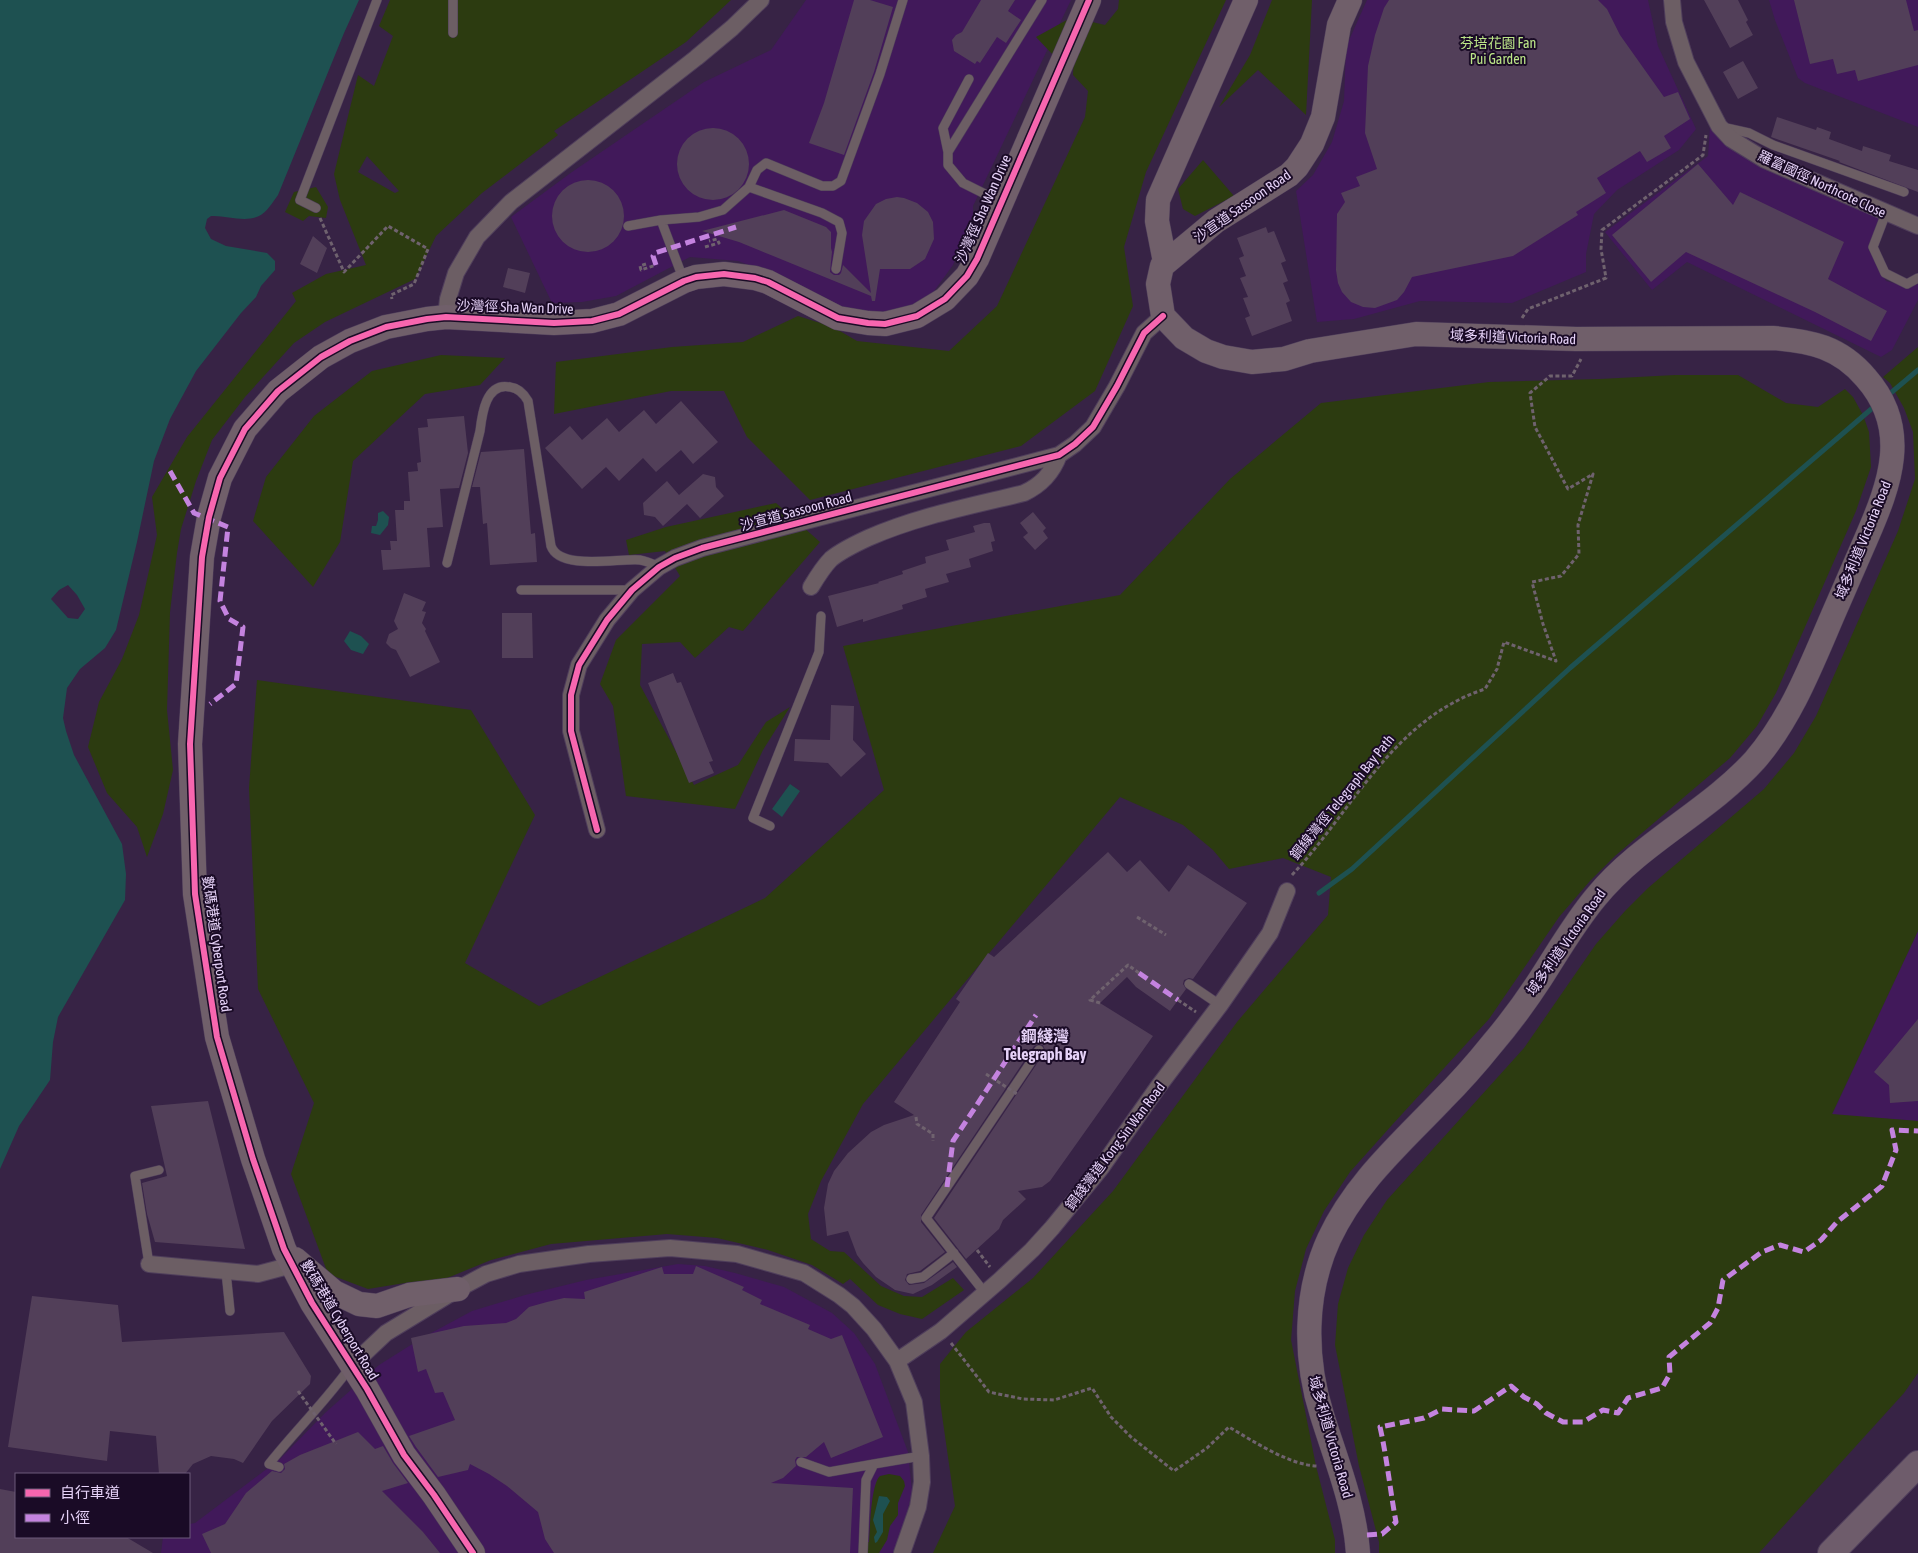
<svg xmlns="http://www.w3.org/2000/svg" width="1918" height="1553" font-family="'Asap Condensed','Noto Sans TC',sans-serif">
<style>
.built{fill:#41195a}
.green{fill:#2c3b10;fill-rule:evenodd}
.water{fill:#1e5151;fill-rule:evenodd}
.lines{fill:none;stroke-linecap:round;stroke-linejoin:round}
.stream{stroke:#1e5151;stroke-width:5}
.building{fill:#523f59}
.lane-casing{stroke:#4f3e5b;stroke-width:10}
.street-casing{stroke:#4f3e5b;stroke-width:18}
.secondary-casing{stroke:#4f3e5b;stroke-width:25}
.primary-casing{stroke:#4f3e5b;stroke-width:28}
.path{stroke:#6f626e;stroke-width:3;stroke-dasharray:4 2.5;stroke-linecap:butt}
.lane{stroke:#6c5e64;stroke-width:9}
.street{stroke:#6c5e64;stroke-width:16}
.secondary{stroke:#705f6a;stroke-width:24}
.primary{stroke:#6e5c6b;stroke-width:26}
.path-bridge{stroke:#6f626e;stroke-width:3;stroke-dasharray:4 2.5;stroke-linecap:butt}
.quiet{stroke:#c483df;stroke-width:5;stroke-dasharray:10 5;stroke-linecap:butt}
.cycleway-casing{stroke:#1a0b26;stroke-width:9}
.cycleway{stroke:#f766af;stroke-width:6}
.labels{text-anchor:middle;stroke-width:4;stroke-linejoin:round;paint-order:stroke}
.park-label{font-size:14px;fill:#bce688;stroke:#1a0b26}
.street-label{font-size:14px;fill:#e6d2f8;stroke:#1a0b26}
.quarter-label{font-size:16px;font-weight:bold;fill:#e6d2f8;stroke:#1a0b26}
</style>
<rect width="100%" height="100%" fill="#372345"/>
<path class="built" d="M806,0H1071L973,206V215L953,265L929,298L901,314L865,316L834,306L784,278L738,261L690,257L616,296L582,302L552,303L511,217L572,172L704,82L771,50Z
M1367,0H1648L1658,46L1696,129L1679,150L1617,190L1594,214L1586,254V272L1512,303L1420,301L1354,319L1317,322L1296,191L1313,175L1332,142L1344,101L1346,47Z
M1769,0H1918V127L1805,83L1798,78L1775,20Z
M1710,127L1730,146L1882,218L1869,249L1886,281L1909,287L1918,284V300L1892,350L1881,357L1687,262L1652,290L1605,232L1708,156Z
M1918,931V1121L1832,1115Z
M678,1264L705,1266L735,1273L784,1287L832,1313L854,1333L875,1364L908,1452L912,1491L903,1533L893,1553H161L163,1537H189V1524L195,1523L280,1459L325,1413L379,1365L422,1338L472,1311L525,1295L586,1280Z"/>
<path class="green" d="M390,0H731L686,42L554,131L558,135L482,193L436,236L415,279L325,322L294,343L245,397L212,440L196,481L181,529L177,553L170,612L167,710L173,770L163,814L147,857L137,827L107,793L88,747L99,702L122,659L139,615L157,535L152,497L187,437L296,301L292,293L326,274L366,265L340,200L334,174L358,75L374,86L393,36L379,26ZM367,156L399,191L395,193L358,172Z
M1119,0H1226L1146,172L1124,247L1133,306L1095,391L1021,446L810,500L747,437L724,391H671L554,414L556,362L672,347L743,342L798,316L833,327L857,341L949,351L997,306L1085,117L1088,91L1073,75L1074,53L1088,21L1105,25L1118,9Z
M1272,0H1312L1306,115L1258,70L1219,107L1250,55Z
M1074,16L1054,56L1036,37Z
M1203,160L1234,196L1195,216L1183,209L1178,189Z
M316,187L328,207L326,218L309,216L303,221L285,212L294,192Z
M1918,347V931L1832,1114L1918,1121V1373L1904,1393L1759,1553H1379V1542L1359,1466L1335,1345L1338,1304L1348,1268L1364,1235L1387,1200L1524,1048L1596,944L1625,911L1648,888L1764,789L1794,753L1816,716L1898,531L1915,479L1913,432L1904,408L1890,383L1883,377Z
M441,355L505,358L480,385L425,394L353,461L340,542L313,587L253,521L266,477L314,416L372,371Z
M1675,375H1738L1786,403L1818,407L1845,389L1853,397L1863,415L1869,432L1871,467L1856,511L1776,693L1757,726L1730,758L1615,856L1590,881L1559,917L1489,1019L1392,1125L1350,1172L1324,1211L1306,1249L1295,1291L1291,1340L1316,1466L1335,1540V1553H933L955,1506L940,1401V1364L966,1332L1033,1278L1113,1191L1237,1022L1328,915L1331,877L1283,858L1229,869L1213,850L1183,825L1120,797L863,1104L821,1181L808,1214L811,1239L830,1251L844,1252L881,1286L904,1296L922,1297L953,1278L964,1290L922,1319L900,1314L878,1305L850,1279L843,1284L812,1265L768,1250L717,1238L667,1234L551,1244L491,1260L440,1281L411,1282L368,1289L328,1274L291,1174L314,1103L258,989L249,788L257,680L471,710L535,815L465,963L539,1006L765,898L884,790L843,646L1120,595L1230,479L1321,403L1489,382L1600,379Z
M776,503L820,542L743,631L729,627L695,658L680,642L642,644L640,685L694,785L738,765L766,722L790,707L763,750L735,809L626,796L613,706L600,684L616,640L680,576L665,551L629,555L626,540L666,527Z
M889,1474L900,1476L904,1481L905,1486L898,1503V1515L890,1526L887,1540L879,1553H866V1542H869C870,1528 871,1484 880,1476Z"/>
<path class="water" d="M0,0H359L344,33L278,195C273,202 266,213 259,216C244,223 226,215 211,216L207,219L205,228L211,239L226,246L267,253L275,261V270L261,286L256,297L241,313L196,371L170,419L154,461L137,542L116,630L105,648L80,669L67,688L63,718L66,731L74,755L122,844L126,874L125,900L58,1017L53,1042L50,1080L19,1126L0,1169ZM68,585L77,595L85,609L78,619L68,618L51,599L59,590Z
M383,511L389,517L388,525L380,535L371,533L372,526H376L378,520V513Z
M350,631L361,636L369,644L363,654L351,650L344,641Z
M790,784L800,791L782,817L772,809Z
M879,1496L887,1497L890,1501L883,1514V1532L877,1542L875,1543L874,1537L877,1532L873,1520Z"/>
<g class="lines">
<path class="stream" d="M1886,397L1918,370
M1319,893L1352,869L1570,668L1876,405"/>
</g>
<path class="building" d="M854,0H870L893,7L874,72L844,155L809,143L824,103Z
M981,0H1015L1008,11L1021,20L1006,43L997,37L980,63L977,61L975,64L954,51L952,40L956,35L962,32Z
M1389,0H1598L1607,9L1620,35L1664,97L1678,92L1690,119L1664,136L1671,148L1647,162L1640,151L1597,178L1606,193L1576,212L1578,215L1513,256L1412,277L1404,292L1397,300L1375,308L1363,307L1351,302L1342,292L1338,283L1336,270L1337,214L1345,202L1341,193L1360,186L1356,177L1377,169L1365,133L1368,66L1375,35L1384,8Z
M1704,0H1738L1748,20L1746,22L1753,35L1730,48Z
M1794,0H1906L1914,31L1918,30V65L1858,81L1855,70L1837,74L1833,59L1810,64Z
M1743,61L1758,88L1738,99L1723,72Z
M1777,117L1816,130L1817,127L1831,132L1829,139L1862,151L1863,146L1891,155L1889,161L1918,170V192L1839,162L1840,161L1771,137Z
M677 164a36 36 0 1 1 72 0a36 36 0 1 1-72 0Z
M1698,164L1733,205L1740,192L1844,242L1828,279L1887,311L1871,341L1815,312L1686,252L1651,282L1612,235Z
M552 216a36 36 0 1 1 72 0a36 36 0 1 1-72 0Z
M897,197L904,198L917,203L928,212L933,222L934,239L925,259L910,269H880L875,301H872L871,296L739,242L702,231L784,210L826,227L831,232V248L832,252L830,272L834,275H839L841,273L843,265L871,293L862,235L864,221L876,204L886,199Z
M1266,227L1268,233L1274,231L1286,261L1281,263L1288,281L1283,283L1290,301L1286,303L1292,321L1252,336L1245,318L1250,316L1243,298L1248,297L1240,278L1246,276L1239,258L1244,256L1237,238Z
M313,236L327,248L317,273L300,264Z
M508,268L530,273L525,293L503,287Z
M681,401L718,442L693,464L681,450L656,472L643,458L619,481L606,467L582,489L545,448L570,426L582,440L607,418L619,432L644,410L656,424Z
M464,416L468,453L459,488L440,489L443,527L427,528L430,567L383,570L381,550H391L390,541H397L395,510H404V501H410L408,472L418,471L417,463L421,462L418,428L428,427L427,419Z
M524,449L531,534L535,533L537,562L490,565L487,523L483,524L480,487H472L481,452Z
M703,474L715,477L716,487L724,496L700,518L687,504L663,526L655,517L644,515L643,503L667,481L679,495Z
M1033,512L1046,528L1043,531L1048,538L1035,550L1023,537L1028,533L1020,523Z
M984,523H990L995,541L991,542L993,551L969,559L971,567L946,574L949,582L925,589L927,597L902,605L903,609L863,622V619L837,627L828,596L879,583L878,582L903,574L902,571L926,563L925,557L949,550L946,540L975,532L973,526Z
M404,593L426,602L422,611L426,612L422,623L426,629L425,631L440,662L410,677L396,650L391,648L386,643L389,634L398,629L394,621Z
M502,613H532L533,658H502Z
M673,673L677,683L681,682L713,761L709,762L714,773L689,783L648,683Z
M831,705L854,706L853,740L866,754L841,777L828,763L794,761L795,739L830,740Z
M1108,852L1127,872L1140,860L1169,892L1188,865L1247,903L1193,979L1189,978L1184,980L1183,984L1186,989L1170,1011L1136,987L1127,977L1100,1003L1153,1036L1050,1181L1042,1187L1018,1191L1026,1199L1003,1220L999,1229L966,1259L934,1218L1044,1053L1045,1050L1043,1045L1039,1044L1034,1046L921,1215V1222L945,1252L920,1271L907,1274L905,1280L909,1285L924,1283L953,1262L957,1267L932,1285L913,1294L895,1290L876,1277L863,1263L857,1255L848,1231L827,1236L824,1208L828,1184L834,1171L848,1153L871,1132L884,1125L914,1115L894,1102L960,1002L956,999L988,953L994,957Z
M1918,1019V1101L1890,1103L1889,1085L1874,1072Z
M208,1101L245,1249L155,1242L147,1214L142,1183L167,1176L151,1106Z
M696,1266L744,1287L742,1290L762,1300L760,1304L810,1325L808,1329L831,1339L842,1335L883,1437L831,1458L824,1442L806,1457H797L795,1460L796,1466L783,1478L771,1483L853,1488L850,1553H554L545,1539L538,1512L507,1486L489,1474L470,1464L468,1470L438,1477L416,1447L409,1436L455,1420L443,1392L435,1393L426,1369L418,1372L411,1338L464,1326L506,1323L516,1319L529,1307L547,1302L564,1298L585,1299L584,1292L662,1267L664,1274H693Z
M32,1296L118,1305L122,1342L284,1332L311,1376L310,1384L272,1421L243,1463L234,1459L211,1456L193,1464L185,1474H159L156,1436L110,1431L107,1461L8,1447Z
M358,1432L375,1449L383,1446L393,1463L408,1483L382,1491L423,1532L440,1553H211L202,1534L225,1524L246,1493L272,1471L281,1473L285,1469L284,1464L300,1455Z
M0,1489L16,1492V1537H126L153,1553H0Z"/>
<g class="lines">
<g class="lane-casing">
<path id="lane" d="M453,33V0
M1722,127L1749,133L1773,145L1904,192
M948,152L943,128L969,79
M749,187L757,170L766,163L822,186H833L841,181L880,74L903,0
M1001,202L963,183L948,165V152L1042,0
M316,208L300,200L377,0
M1886,213L1873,247L1885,273L1907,284L1918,278
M628,226L661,220
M684,281L661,220L699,217L723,210L749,187L822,213L839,222L842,233L836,269
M447,563L480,431C482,414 486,382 510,387C518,388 524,394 528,401L551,546C560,571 619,558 640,560C647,561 653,564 659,567
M521,590H632
M770,826L753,818L819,652L821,616
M1189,984L1220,1005
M149,1264L135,1176L159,1170
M226,1272L230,1311
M911,1279L923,1277L954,1253
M985,1293L926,1218L1039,1050
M801,1462L829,1472L874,1464
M279,1467L269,1464C296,1430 326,1401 351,1366
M863,1553L866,1480L874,1464L921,1456"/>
</g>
<g class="street-casing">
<path id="street" d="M1672,0L1674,22L1686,62L1719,126L1731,139L1765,160L1918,226
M446,317L448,299L456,273L477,237L511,202L696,58L732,28L761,0
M811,587C817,577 823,567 831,559C842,550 855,544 868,538C918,516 971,506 1024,493C1041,485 1052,474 1059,455
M597,830L571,731V695L579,665L607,620L632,590L659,567L675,558L702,548L1059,455L1075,444L1093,427L1117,386L1144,333L1163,316
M149,1264L258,1274L292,1265
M897,1361L941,1331L1000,1280L1032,1250L1052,1228L1101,1168L1158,1087L1220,1005L1270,933L1287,891
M351,1366L386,1333L458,1289L486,1274L519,1264L589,1254L670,1248L737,1254L804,1273L839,1295L853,1306L874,1329L897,1361L914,1402L921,1456L922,1482L918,1507L902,1553"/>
</g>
<g class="secondary-casing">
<path id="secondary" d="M1350,0L1339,25L1323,117L1312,144L1297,167L1289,175L1216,221L1162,266L1158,284L1163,316L1184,338L1206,351L1223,357L1252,362L1284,359L1310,351L1416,334L1576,339L1773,338C1811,341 1840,347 1866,378C1911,429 1890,484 1866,539C1857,560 1848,580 1839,601C1815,655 1794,715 1755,760C1708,812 1641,842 1596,897C1575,922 1559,950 1541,978C1526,1001 1510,1023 1492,1044C1476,1064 1460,1082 1442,1100C1400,1144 1355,1183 1329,1239C1304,1294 1304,1358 1322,1415C1336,1460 1355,1506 1358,1553
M1165,262L1157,221L1158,200L1246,0
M295,1259L334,1292L359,1304L377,1306L409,1295L458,1289
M473,1553L434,1495L404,1455L367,1389L312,1303L284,1249L253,1159L217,1037L195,894L190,744L202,557L209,517L220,478L245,429L278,391L321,357L350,341L386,327L427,319L446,317L554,323L592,321L619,314L684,281L696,277L724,274L755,278L768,282L838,318L868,323L885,324L917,316L945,299L967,276L977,259L1089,0"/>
</g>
<g class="primary-casing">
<path id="primary" d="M1831,1553L1918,1464"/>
</g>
<path class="path" d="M320,218L344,272L388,226L428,249L414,284L391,295L392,299
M705,247L719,243L717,239L709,241
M646,264L640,266L641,270L656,265
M1522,318L1528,309L1606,278L1601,249L1602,230L1703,155L1706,135
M1292,875C1353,810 1393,719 1485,689L1497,669L1504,642L1556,661L1543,624L1532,582L1561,576L1579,554L1578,525L1593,474L1568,489L1535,427L1530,393L1550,376H1572L1581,359
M1137,917L1166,935
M1178,1000L1196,1012
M1100,1003L1090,1000L1128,965L1139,973
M977,1250L990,1267
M951,1343L989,1392L1023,1399L1054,1400L1092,1388L1111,1417L1131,1437L1174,1471L1207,1448L1229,1427C1253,1441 1291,1466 1318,1466"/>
<use href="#lane" class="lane"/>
<use href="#street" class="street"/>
<use href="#secondary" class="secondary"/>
<use href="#primary" class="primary"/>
<path class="path-bridge" d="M986,1074L1017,1094
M916,1117L917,1124L933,1134V1141
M298,1391L336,1444"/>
<path class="quiet" d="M656,265L653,256L655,253L736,227
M170,471L194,513L228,527L220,601L229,619L243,627L236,684L210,704
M1139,973L1178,1000
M947,1187L953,1141L1036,1015
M1367,1535L1382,1534L1396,1522C1390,1490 1387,1458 1380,1427L1424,1418L1442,1409L1474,1411L1511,1386L1524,1397L1537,1404L1546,1413L1563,1422H1583L1603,1410L1618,1413L1628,1398L1662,1388L1670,1374L1669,1357L1710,1323L1718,1308L1723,1280L1762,1252L1780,1245L1804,1252L1821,1240L1837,1222L1882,1186L1896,1150L1892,1130L1918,1131"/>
<g class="cycleway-casing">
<path id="cycleway" d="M597,830L571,731V695L579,665L607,620L632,590L659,567L675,558L702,548L1059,455L1075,444L1093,427L1117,386L1144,333L1163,316
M473,1553L434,1495L404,1455L367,1389L312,1303L284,1249L253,1159L217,1037L195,894L190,744L202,557L209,517L220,478L245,429L278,391L321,357L350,341L386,327L427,319L446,317L554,323L592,321L619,314L684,281L696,277L724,274L755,278L768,282L838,318L868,323L885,324L917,316L945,299L967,276L977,259L1089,0"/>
</g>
<use href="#cycleway" class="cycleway"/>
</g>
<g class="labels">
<g class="park-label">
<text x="1498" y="48">芬培花園 Fan<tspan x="1498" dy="16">Pui Garden</tspan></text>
</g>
<g class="street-label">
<text transform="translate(1822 184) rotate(25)" y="5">羅富國徑 Northcote Close</text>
<text transform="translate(1242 206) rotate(-35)" y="5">沙宣道 Sassoon Road</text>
<text transform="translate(983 209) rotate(-66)" y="5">沙灣徑 Sha Wan Drive</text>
<text transform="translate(515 307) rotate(2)" y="5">沙灣徑 Sha Wan Drive</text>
<text transform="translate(1513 337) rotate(2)" y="5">域多利道 Victoria Road</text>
<text transform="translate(796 511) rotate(-15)" y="5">沙宣道 Sassoon Road</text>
<text transform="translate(1863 540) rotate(-68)" y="5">域多利道 Victoria Road</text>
<text transform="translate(1342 797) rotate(-51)" y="5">鋼線灣徑 Telegraph Bay Path</text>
<text transform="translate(1566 942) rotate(-55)" y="5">域多利道 Victoria Road</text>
<text transform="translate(217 944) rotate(82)" y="5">數碼港道 Cyberport Road</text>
<text transform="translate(1115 1146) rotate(-53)" y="5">鋼綫灣道 Kong Sin Wan Road</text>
<text transform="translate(340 1320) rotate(59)" y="5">數碼港道 Cyberport Road</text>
<text transform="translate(1331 1437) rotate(74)" y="5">域多利道 Victoria Road</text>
</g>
<g class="quarter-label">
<text x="1045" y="1042">鋼綫灣<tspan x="1045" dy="18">Telegraph Bay</tspan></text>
</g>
</g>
<rect x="15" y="1473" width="175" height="65" fill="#1a0b26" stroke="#6c5b7a"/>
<rect x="25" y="1489" width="25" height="8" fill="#f766af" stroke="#6c5b7a"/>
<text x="60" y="1498" font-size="15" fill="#e6d2f8">自行車道</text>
<rect x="25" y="1514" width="25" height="8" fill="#c483df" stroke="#6c5b7a"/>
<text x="60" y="1523" font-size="15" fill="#e6d2f8">小徑</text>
</svg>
